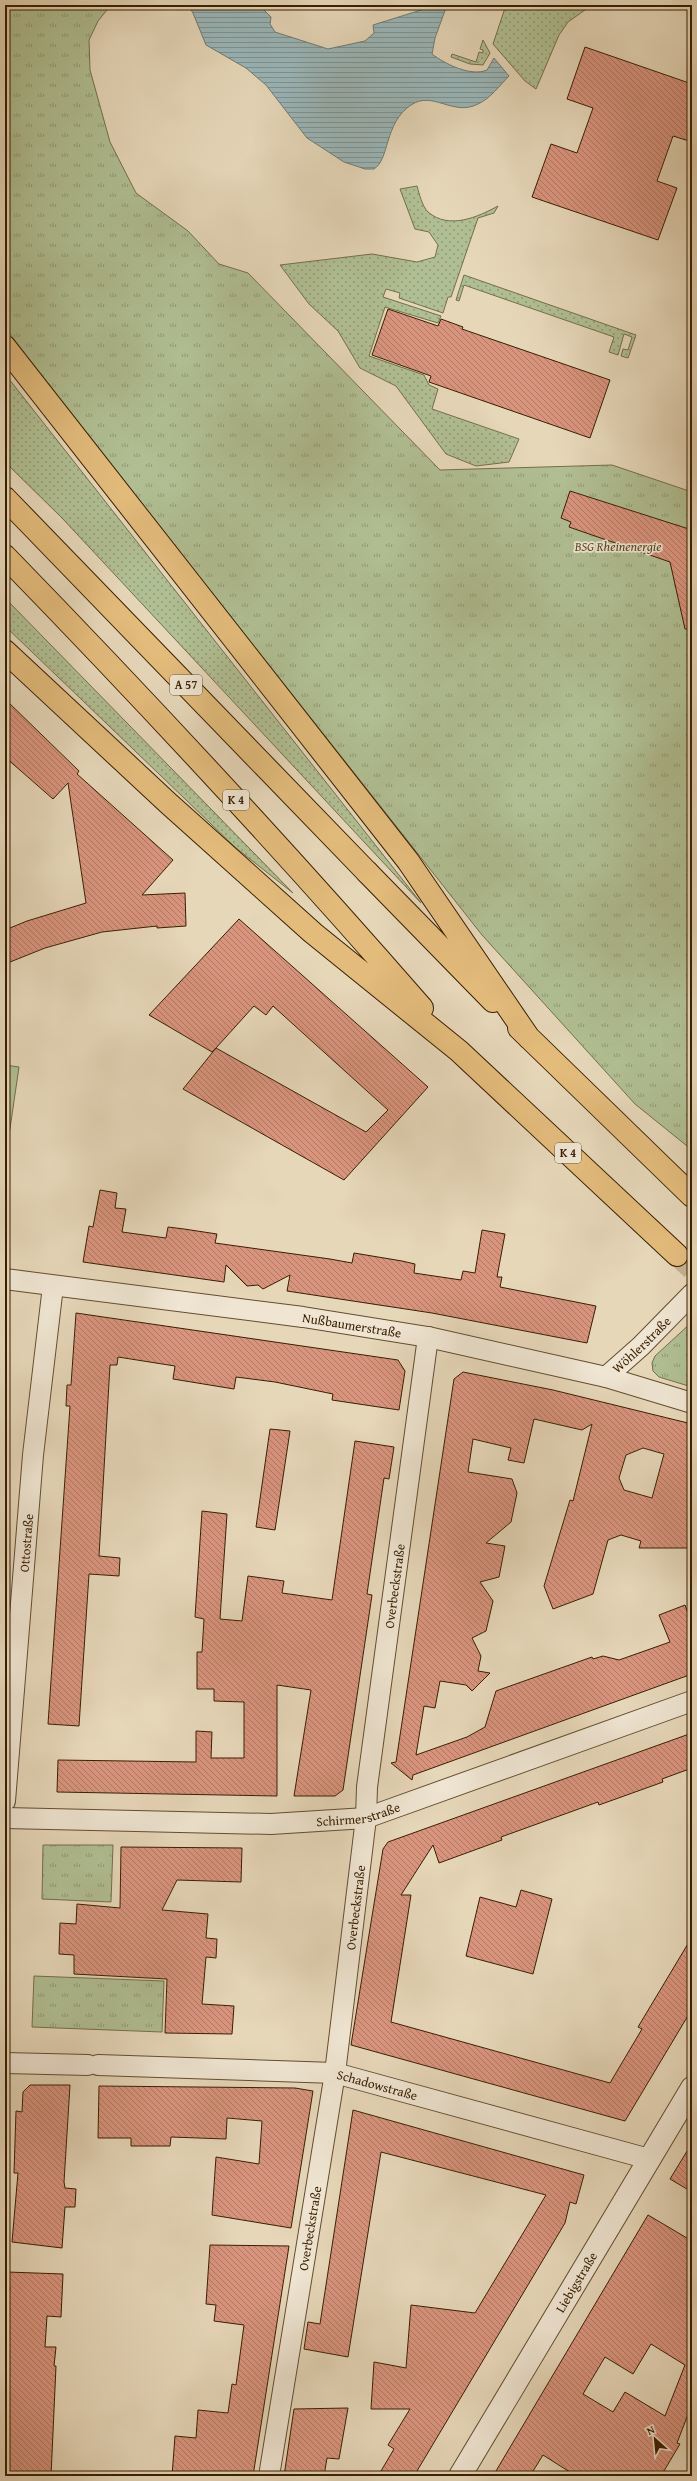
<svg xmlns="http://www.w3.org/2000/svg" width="697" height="2481" font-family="'Gentium Book Plus',serif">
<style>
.grass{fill:url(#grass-dots);stroke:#746f4a}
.park{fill:url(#park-tufts);stroke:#746f4a}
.pitch{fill:#b0bf93;stroke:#746f4a}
.water{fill:url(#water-rules);stroke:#737a70}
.building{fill:url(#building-back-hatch);stroke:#381f00;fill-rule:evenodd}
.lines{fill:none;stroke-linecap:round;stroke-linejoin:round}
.trunk-tunnel{stroke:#c3b294;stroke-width:22;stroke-dasharray:22 11;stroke-linecap:butt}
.minor-casing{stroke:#644d2e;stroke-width:22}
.tertiary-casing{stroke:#644d2e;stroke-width:24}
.trunk-casing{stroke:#381f00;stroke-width:24}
.motorway-casing{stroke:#381f00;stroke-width:24}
.minor{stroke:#efe5d2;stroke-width:20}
.tertiary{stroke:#efe5d2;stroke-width:22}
.trunk{stroke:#e3bc7c;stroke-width:22}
.motorway{stroke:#e3bc7c;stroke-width:22}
.labels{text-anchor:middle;stroke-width:3.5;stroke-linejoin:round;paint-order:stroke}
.shield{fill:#efe5d2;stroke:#6f5a3f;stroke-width:1}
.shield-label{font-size:12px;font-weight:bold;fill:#381f00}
.park-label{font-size:13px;font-style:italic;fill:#564725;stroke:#efe5d2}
.street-label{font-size:13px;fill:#381f00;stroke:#efe5d2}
</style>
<defs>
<pattern id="grass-dots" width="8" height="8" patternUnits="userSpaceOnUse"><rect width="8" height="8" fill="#b0bf93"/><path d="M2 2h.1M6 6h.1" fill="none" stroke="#909b76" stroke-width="1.8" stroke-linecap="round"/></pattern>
<pattern id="park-tufts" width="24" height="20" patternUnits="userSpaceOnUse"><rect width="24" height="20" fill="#b0bf93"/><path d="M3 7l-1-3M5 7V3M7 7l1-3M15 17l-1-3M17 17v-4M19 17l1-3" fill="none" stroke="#909b76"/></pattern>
<pattern id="water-rules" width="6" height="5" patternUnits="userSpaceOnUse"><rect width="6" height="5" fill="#9ab7ba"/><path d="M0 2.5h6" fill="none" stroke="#7f9495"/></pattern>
<pattern id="building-back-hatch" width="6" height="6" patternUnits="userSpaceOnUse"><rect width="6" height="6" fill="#d9947e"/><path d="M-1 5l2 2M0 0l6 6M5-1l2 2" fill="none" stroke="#b17865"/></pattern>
</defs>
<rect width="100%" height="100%" fill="#e6d7b9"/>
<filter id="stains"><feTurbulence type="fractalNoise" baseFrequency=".005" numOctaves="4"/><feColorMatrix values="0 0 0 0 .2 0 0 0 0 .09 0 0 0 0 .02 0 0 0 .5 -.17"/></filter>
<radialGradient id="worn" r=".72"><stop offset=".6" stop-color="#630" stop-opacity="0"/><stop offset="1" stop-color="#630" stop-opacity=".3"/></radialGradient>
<path class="grass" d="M506,5H592L568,22L559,35L536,89L525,81L493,44Z
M483,40L490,53L483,65L470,64L451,57L452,54L476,62L479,52L483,53V50L480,49Z
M417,186C419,193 422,206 428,212C449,230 478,217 498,206L494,213L478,218L451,297H448L443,313L399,298L400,293L386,289L383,297L441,316L438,323L385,307L369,356L424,375L429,385L438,389L432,409L519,439L509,462L476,466L446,454L396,386L360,368L338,331L309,304L280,265L372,254L417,262L435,257L438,245L429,232L415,229L400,189Z
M464,275L636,335L628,358L621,356L623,349L628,350L632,337L624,334L618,355L609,352L614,337L464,285L459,301L456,300Z
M5,374L421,903L62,518L5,462Z
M5,598L293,893L236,848L5,626Z"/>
<path class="park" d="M5,5H111L98,21L89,40L90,70L110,142L136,193L188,231L219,264L248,273L440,470L612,465L692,492V1150L635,1104L482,935L38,372L5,327Z
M692,1322V1387L659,1377L653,1371L652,1363L655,1356Z
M43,1845H113L111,1902L42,1899Z
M34,1976L164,1981L162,2032L32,2027Z"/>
<path class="pitch" d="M5,1065L19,1067L7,1149H5Z"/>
<path class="water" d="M188,5H259L271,17L270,24L275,32L328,49L365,41L374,33L373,25L437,5H447L435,38L432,54C445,64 471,77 487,70L494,58L509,76C499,86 491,98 478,104C453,117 433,90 411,105C384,123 390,159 374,169H365L344,162L307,138L266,85L246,68L206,45L193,13Z"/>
<path class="building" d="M585,47L692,84V142L673,136L657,181L677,188L658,240L532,197L551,144L577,153L593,108L567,99Z
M388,309L438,326L441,319L463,327L462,329L610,380L590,438L429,382L431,376L372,355Z
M570,491L692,530V629H685L670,562L569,527L571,522L561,518Z
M5,699L79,771L77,774L173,860L142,895L185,893L186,926L157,928V926L102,932L45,948L5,964V930L27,921L86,903L68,783L53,799L5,757Z
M239,919L428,1087L344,1180L183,1089L216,1048L212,1052L149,1015ZM254,1006L266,1015L273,1006L388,1110L366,1132L216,1048Z
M100,1190L117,1193L115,1208L126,1209L122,1232L166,1238L168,1227L184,1229L217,1234L215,1243L330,1259L352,1263L354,1253L402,1261L415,1264L414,1273L461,1280L463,1271L475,1273L482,1230L505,1234L497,1277H502L500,1287L596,1306L587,1343L432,1313L287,1291L290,1275L263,1289L258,1285L247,1286L226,1265L224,1282L83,1262L89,1226L93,1227Z
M76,1313L398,1360L405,1371L399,1410L332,1400L333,1394L275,1382L236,1377L234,1389L173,1379L175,1366L118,1357L117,1365H110L99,1556L120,1558L119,1576L89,1574L79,1726L48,1724L70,1406H66L67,1385H71Z
M463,1372L553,1390L692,1424V1548H639L641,1541L621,1535L608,1540L593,1594L553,1609L544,1586L570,1500L573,1501L592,1424L582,1430L534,1419L524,1463L508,1460L511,1448L473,1439L468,1472L512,1479L517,1493L511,1522L486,1543L505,1546L499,1577L480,1582L493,1601L486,1631L472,1638L481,1656L478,1671L490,1673L472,1691L466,1685L440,1681L435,1708L424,1706L416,1755L467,1737L485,1727L496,1691L592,1657L593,1659L603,1656L619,1660L670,1642L659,1615L685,1605L692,1625V1674L413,1775L412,1780L391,1763L396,1762L454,1379ZM643,1448L664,1454L652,1498L624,1490L619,1478L626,1455Z
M270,1429L290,1431L275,1530L256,1527Z
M355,1441L394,1447L389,1479L384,1478L367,1594L372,1595L343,1790L335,1796H294L311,1690L277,1685V1796L57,1792L58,1760L196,1762V1731L212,1732L211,1758H244V1702L214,1701V1689H197V1652H202L204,1619L195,1617L202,1511L227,1514L220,1619L242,1621L248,1576L284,1581L282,1593L332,1600Z
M692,1733V1768L662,1779L663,1782L599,1805L598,1802L501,1837L502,1840L439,1863L433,1845L401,1895H411L391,2022L610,2083L642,2029L638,2027L692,1937V2009L625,2121L351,2045L383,1849L388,1842Z
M121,1847L242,1848L241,1882L177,1880L162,1910L208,1914L206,1938L217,1939L216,1958L206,1957L202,2004L234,2006L232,2034L165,2033L167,1979L74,1974V1955L59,1954L60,1923L76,1924L77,1904L120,1908Z
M521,1890L552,1899L533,1974L466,1956L480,1897L516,1907Z
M30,2085H70L64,2182L65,2188L76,2189L75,2207H65L62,2248L12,2242L18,2173H14L16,2111L22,2112L23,2092Z
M99,2086L295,2088L313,2091L291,2228L212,2215L216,2157L259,2164L262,2121L227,2118L226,2139L171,2137L170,2146H131V2138H98Z
M353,2110L584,2175L576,2204L570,2202L565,2223L414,2476H378L394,2449L388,2445L410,2409H371L374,2362L406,2368L411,2305L475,2313L546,2195L381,2152L348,2357L304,2349L308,2322L320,2324Z
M692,2143V2192L670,2179Z
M648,2215L692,2241V2404L677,2443L680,2444L661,2476H576L543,2455L530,2476H493ZM651,2344L685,2365L665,2416L625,2392L613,2412L583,2394L605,2357L633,2374Z
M210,2245L289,2246L253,2476H172L175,2436L196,2438L198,2410L228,2413L232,2384L236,2385L244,2325L214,2321L216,2305L206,2304Z
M7,2272L63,2274L61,2317L47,2316L45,2347H56L54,2366H56L51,2476H5V2333L10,2287H6Z
M348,2408L339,2459L327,2458L324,2476H284L294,2409Z"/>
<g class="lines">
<path class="trunk-tunnel" d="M677,1255L692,1269"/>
<g class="minor-casing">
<g id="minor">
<path id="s1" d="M5,1279L303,1317L428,1337L606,1377L692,1403"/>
<path id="s2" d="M606,1377L641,1346L692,1294"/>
<path id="s3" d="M5,1801L33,1455L53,1286"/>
<path id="s4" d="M5,1818L271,1824L366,1818L692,1701"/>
<path d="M5,2063L88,2065"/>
<path id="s5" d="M98,2065L335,2073L649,2159"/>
<path id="s6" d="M269,2476L335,2073L366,1818L367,1787L428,1337"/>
</g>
</g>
<g class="tertiary-casing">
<g id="tertiary">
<path id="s7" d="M460,2476L692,2088"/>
</g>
</g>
<g class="trunk-casing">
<path id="trunk" d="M5,347L408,861L529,1038
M5,556C148,703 287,853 422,1008
M5,651L168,803L313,933L459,1051L677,1255
M367,872L493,1001
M519,1028L692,1196"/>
</g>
<g class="motorway-casing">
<path id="motorway" d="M5,498L367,872"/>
</g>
<use href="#minor" class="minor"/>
<use href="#tertiary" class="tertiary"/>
<use href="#trunk" class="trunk"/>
<use href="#motorway" class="motorway"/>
</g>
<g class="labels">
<g class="shield">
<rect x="170" y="675" width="32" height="20" rx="3"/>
<rect x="223" y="790" width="26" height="20" rx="3"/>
<rect x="555" y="1143" width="26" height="20" rx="3"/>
</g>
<g class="shield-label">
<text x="186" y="689">A 57</text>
<text x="236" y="804">K 4</text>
<text x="568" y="1157">K 4</text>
</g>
<g class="park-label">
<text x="618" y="551">BSG Rheinenergie</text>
</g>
<g class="street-label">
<text dy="5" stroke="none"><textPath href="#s1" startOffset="350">Nußbaumerstraße</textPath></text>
<text dy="5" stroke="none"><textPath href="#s2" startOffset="48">Wöhlerstraße</textPath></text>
<text dy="5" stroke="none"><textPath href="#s3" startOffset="259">Ottostraße</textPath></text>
<text dy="5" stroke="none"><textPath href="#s6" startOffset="899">Overbeckstraße</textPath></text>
<text dy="5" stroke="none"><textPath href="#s4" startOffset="354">Schirmerstraße</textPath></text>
<text dy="5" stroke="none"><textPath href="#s6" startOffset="575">Overbeckstraße</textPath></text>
<text dy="5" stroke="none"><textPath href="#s5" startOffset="281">Schadowstraße</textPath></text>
<text dy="5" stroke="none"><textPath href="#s6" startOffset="251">Overbeckstraße</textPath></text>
<text dy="5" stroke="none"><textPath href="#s7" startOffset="226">Liebigstraße</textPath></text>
</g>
</g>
<rect width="697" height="2481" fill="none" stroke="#e6d7b9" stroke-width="20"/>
<rect x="6" y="6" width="685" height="2469" fill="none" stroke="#381f00" stroke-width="2"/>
<rect x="10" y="10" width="677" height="2461" fill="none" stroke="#381f00"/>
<g transform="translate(655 2439) rotate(333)" stroke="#efe5d2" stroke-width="3" paint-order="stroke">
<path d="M0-3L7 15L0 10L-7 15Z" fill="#381f00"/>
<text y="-6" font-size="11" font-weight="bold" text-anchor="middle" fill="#381f00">N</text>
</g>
<rect width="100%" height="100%" filter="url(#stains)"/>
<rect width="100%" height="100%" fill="url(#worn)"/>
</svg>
